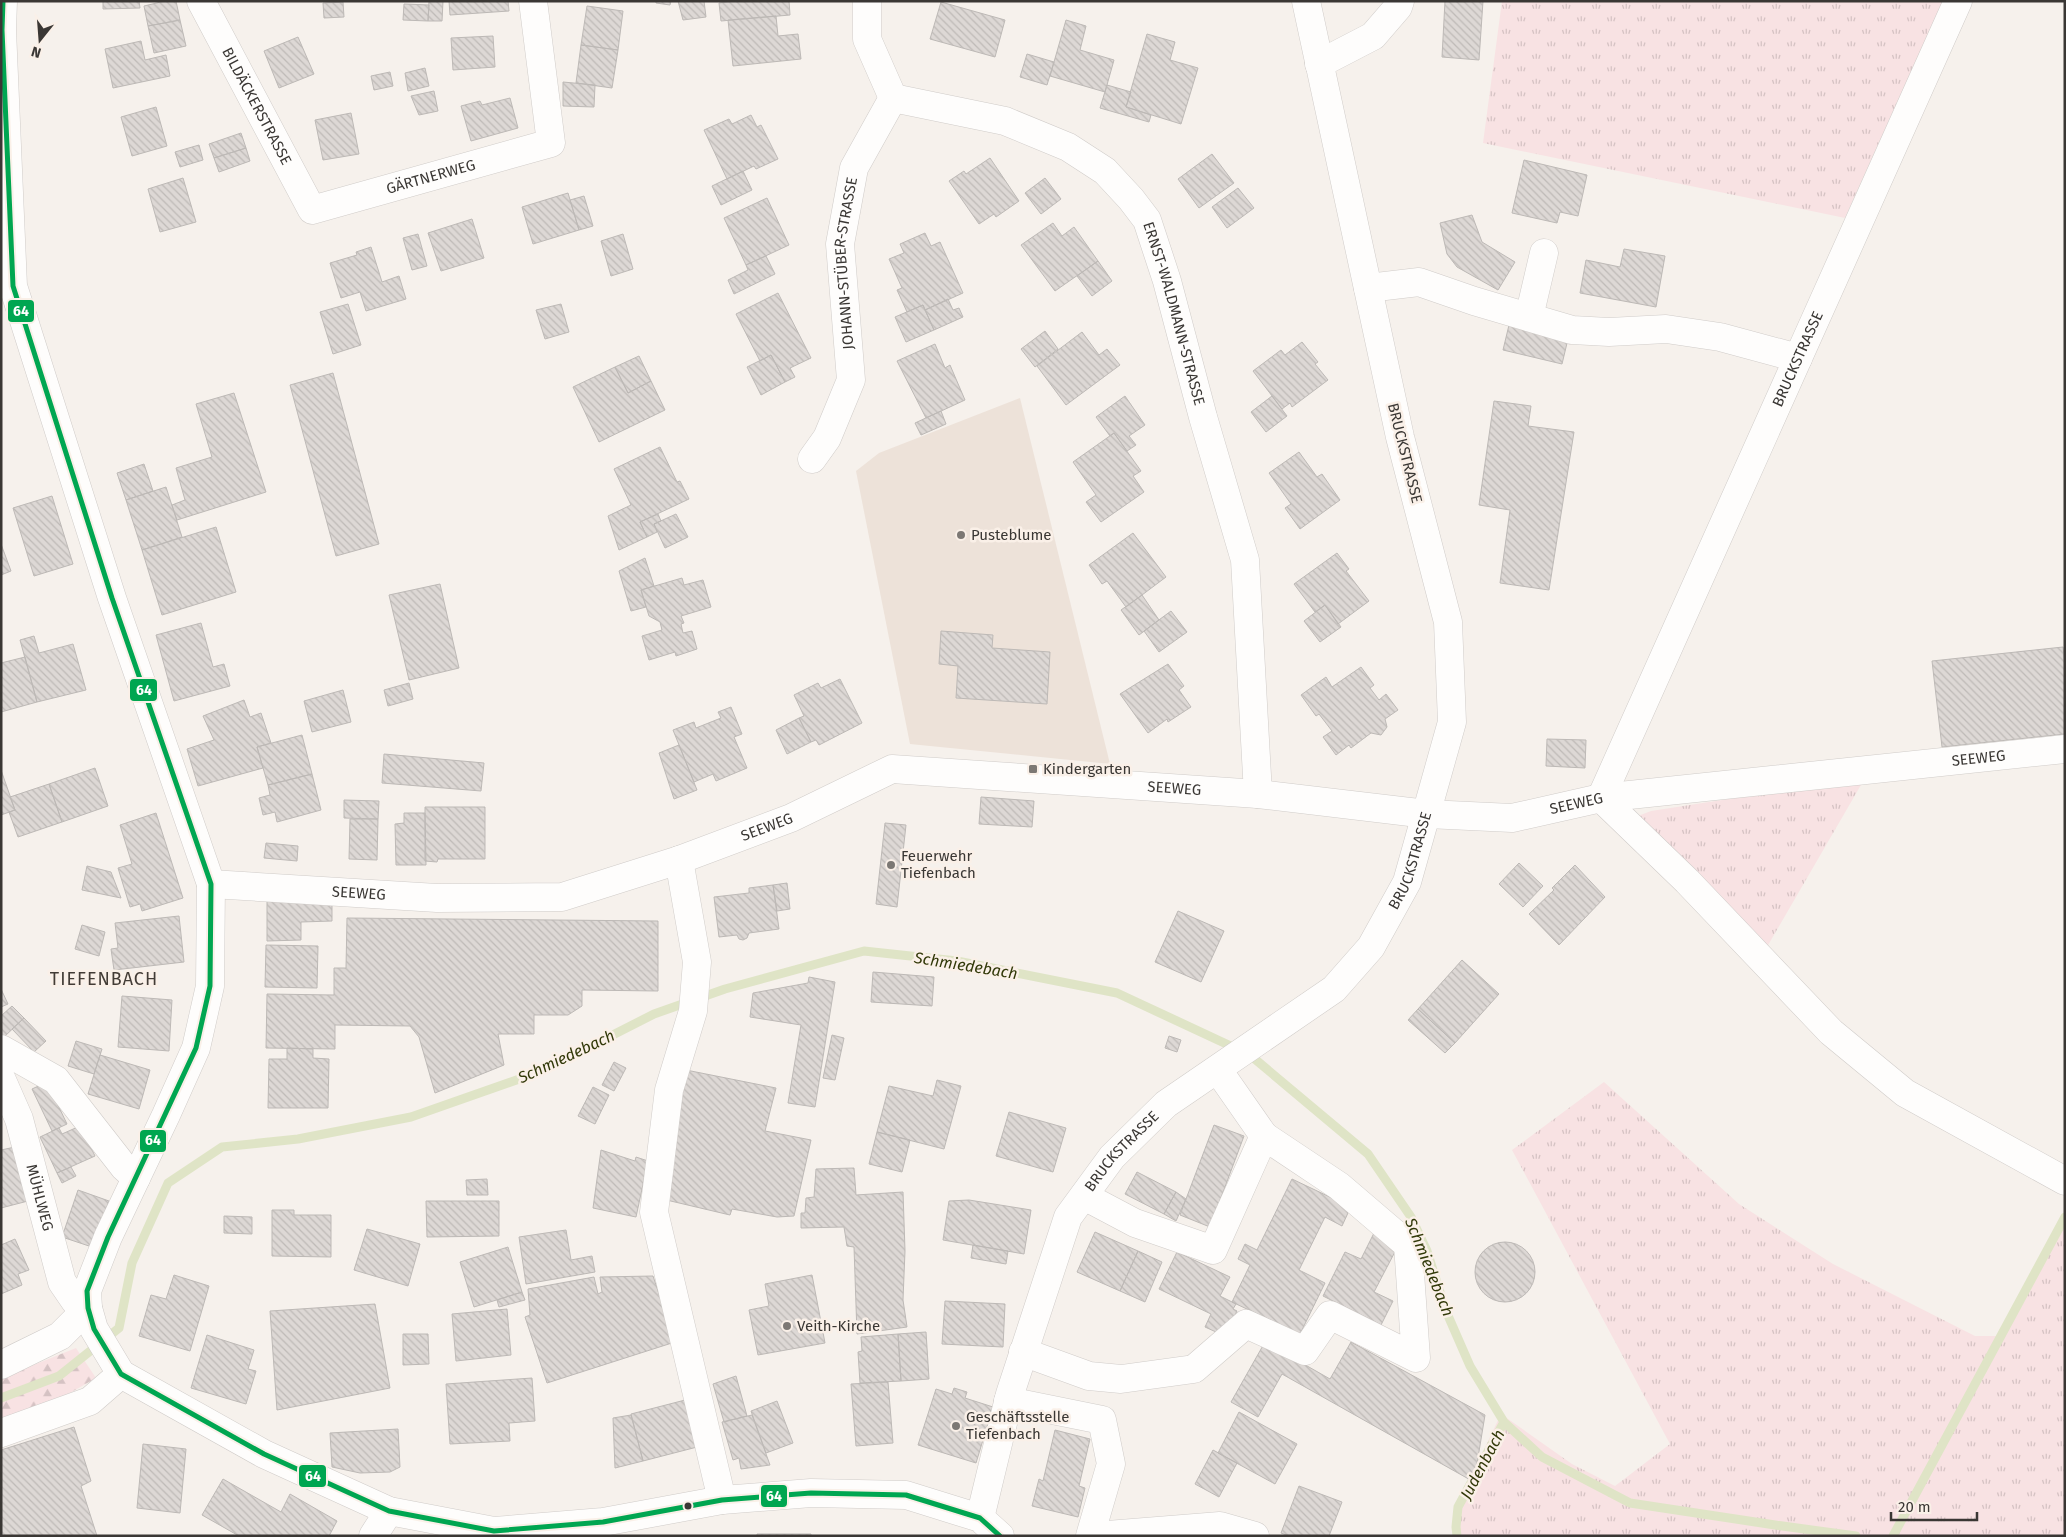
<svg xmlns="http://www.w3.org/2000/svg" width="2066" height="1537" font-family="'Fira Sans',sans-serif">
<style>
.built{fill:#ede2d9}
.grass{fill:url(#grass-tufts)}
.forest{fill:url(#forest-firs)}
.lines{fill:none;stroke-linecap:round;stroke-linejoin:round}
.stream{stroke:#dfe4c6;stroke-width:9}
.building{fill:url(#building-back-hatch);stroke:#bdb9b6}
.minor-casing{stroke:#d0ccc9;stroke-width:29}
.major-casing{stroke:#d0ccc9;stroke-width:29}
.minor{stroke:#fefdfc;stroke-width:28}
.major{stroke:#fefdfc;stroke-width:28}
.bus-1-casing{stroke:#faf0e8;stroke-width:9}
.bus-1{stroke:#00a651;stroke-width:5}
.poi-dot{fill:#7c7874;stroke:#faf0e8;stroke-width:2}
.bus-dot{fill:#3a3734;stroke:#faf0e8;stroke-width:2}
.labels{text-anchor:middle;stroke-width:5;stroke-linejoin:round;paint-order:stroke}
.street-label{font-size:15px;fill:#3a3734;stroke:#faf0e8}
.poi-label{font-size:15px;fill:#3a3734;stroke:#faf0e8;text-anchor:start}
.water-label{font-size:16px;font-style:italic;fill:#323909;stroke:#faf0e8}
.quarter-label{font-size:18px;letter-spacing:1px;fill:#433c36;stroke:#faf0e8}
.line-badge{stroke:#faf0e8;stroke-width:2}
.badge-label{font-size:14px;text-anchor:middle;font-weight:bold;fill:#fff}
</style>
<defs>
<pattern id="grass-tufts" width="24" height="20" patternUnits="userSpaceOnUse" patternTransform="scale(1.25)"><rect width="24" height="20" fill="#f8e2e3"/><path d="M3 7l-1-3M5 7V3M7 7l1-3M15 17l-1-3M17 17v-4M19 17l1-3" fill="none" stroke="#d5c2c3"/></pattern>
<pattern id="forest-firs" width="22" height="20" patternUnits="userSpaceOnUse" patternTransform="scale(1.25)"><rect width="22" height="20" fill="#f8e2e3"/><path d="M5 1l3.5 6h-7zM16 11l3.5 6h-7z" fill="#d5c2c3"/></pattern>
<pattern id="building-back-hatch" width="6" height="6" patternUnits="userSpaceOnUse" patternTransform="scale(1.25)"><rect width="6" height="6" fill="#ddd8d5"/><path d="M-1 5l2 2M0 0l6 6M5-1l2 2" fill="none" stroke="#bebab7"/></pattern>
</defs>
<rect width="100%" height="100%" fill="#f6f1ec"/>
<path class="built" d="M1020,398L1110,764L910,744L856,471L879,453Z"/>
<path class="grass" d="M1502,1H1943L1845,218L1483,143Z
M1865,778L1767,947L1630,819L1651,811Z
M1604,1082L1739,1204L1833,1264L1975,1336H1997L2065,1212V1536H1455L1454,1512L1501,1414L1572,1464L1615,1486L1670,1444L1512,1150Z"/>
<path class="forest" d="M76,1348L96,1378L18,1423L1,1428V1378Z"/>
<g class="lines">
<path class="stream" d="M1,1398L59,1376L119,1328L132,1263L168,1183L222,1147L298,1139L411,1117L542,1071L654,1014L725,989L864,951L957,961L1117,993L1250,1055L1368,1154L1411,1217L1427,1251L1446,1311L1470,1366L1504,1422L1542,1457L1630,1503L1775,1525L1856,1536
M1457,1536L1456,1527L1458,1507L1504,1422
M1893,1536L2065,1217"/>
</g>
<path class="building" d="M103,1H139L140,8L103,9Z
M165,1H176L180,20L148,26L144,6Z
M429,1H443L442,21H428Z
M449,1H508L509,11L450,15Z
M656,1H671L670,5L656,3Z
M678,1H704L706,17L683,20Z
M733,1H789L790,15L721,21L719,3Z
M1445,1H1483L1479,60L1442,57Z
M343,2L344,17L324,18L323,3Z
M941,2L1005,20L995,57L930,39Z
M404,4L429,5L428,21L403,20Z
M587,6L623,11L618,50L581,45Z
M776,16L778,36L798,34L801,59L733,66L728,20Z
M180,20L186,46L154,53L148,26Z
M1066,20L1086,26L1080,50L1114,60L1105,92L1050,76Z
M1147,34L1175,42L1170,60L1198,68L1181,124L1126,107Z
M493,36L495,67L453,70L451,38Z
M298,37L314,74L279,88L264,51Z
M141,41L145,60L166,55L170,76L113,88L105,49Z
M581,45L618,50L612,88L576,83Z
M1027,54L1054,62L1047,85L1020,77Z
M425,68L429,86L408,91L405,73Z
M390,72L393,86L374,90L371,76Z
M563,82L595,85L594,107L563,106Z
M1107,85L1131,92L1126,107L1151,115L1149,122L1100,108Z
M434,91L438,111L419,115L411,96Z
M510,98L518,128L471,141L461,106L480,101L482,105Z
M156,107L167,146L132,156L121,117Z
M351,113L359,154L323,160L315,120Z
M751,115L757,127L761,125L778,159L756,169L754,166L727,179L704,130L729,119L732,124Z
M241,133L246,148L214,158L209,144Z
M199,145L203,160L180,167L175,152Z
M246,148L250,161L219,172L214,158Z
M1212,154L1234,183L1199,208L1178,179Z
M990,158L1019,201L996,217L994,214L979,224L949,181L964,171L966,174Z
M1524,160L1587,175L1578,216L1560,212L1557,223L1512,213Z
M743,171L752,190L721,205L712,186Z
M183,178L196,222L160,232L148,189Z
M1045,178L1061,199L1041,214L1025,193Z
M1238,188L1254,208L1227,228L1212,207Z
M568,193L579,230L533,244L522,207Z
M584,196L593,226L579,230L570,200Z
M767,198L789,245L746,265L724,218Z
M1472,215L1482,242L1515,262L1498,290L1457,267L1447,254L1440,223Z
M472,219L484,258L441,271L428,233Z
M1053,223L1062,236L1074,227L1098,261L1055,291L1021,245Z
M925,233L931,246L940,242L963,293L925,310L923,305L907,312L897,290L902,288L889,259L904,253L900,244Z
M418,234L427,266L412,270L403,238Z
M623,234L633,269L611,276L601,241Z
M371,247L382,282L399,276L406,299L366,311L360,292L341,298L330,263L357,255L356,252Z
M1624,249L1665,256L1656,307L1580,293L1586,260L1620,267Z
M766,256L775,274L734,294L728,280L748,270L746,265Z
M1098,261L1112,281L1092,296L1077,276Z
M778,293L811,358L790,368L795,377L785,382L771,355L760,361L736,314Z
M948,299L953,310L959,308L963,317L934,330L925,310Z
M348,304L361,345L333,354L320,312Z
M561,304L569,332L545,339L536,310Z
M923,305L934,330L906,342L895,317Z
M1509,325L1568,339L1562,364L1503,350Z
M1045,331L1058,349L1035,367L1021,349Z
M1082,332L1099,355L1107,349L1120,365L1066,405L1037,366Z
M1302,342L1318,362L1315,364L1328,380L1292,407L1290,403L1282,409L1253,371L1281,350L1285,355Z
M935,344L945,368L950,365L965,400L926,418L897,361Z
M771,355L785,382L761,395L747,367Z
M639,356L651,381L628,393L615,367Z
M615,367L628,393L651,381L665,410L599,442L573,387Z
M333,373L379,544L336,556L290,385Z
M234,393L266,492L177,520L172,505L185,500L176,468L212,457L196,404Z
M1125,396L1145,425L1129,436L1136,445L1127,451L1114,433L1110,436L1096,417Z
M1272,396L1287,416L1266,432L1251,412Z
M1494,401L1531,406L1528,426L1574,432L1549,590L1500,583L1510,510L1479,505Z
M941,411L946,424L921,435L915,423Z
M1114,433L1141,471L1133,476L1144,492L1101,522L1086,502L1096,495L1073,462Z
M660,447L677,482L680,481L689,499L640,522L647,537L619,550L608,516L631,505L614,469Z
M1299,452L1317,477L1322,474L1340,500L1300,529L1285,508L1291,504L1269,473Z
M144,464L153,491L126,500L117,473Z
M166,487L182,537L142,550L126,500Z
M52,496L73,564L34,576L13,508Z
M658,514L661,521L654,524L657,532L647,537L640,522Z
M676,514L688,537L665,548L654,524Z
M216,527L236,592L162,615L142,550Z
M1133,533L1166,577L1126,607L1107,581L1102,584L1089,565Z
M1,544L11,571L1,575Z
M1337,553L1349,569L1346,571L1369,601L1338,624L1325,605L1315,612L1294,584Z
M645,558L654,586L641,590L646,607L631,611L619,571Z
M682,578L684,585L703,580L711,607L681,616L684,623L681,624L683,633L692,631L697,649L676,656L675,652L649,660L642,636L662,630L660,622L649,616L641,590Z
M440,584L459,668L409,680L389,595Z
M1142,595L1159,620L1139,635L1121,610Z
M1325,605L1341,627L1320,642L1304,621Z
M1171,611L1187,632L1159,652L1144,631Z
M201,623L213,667L224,664L230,686L174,701L156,635Z
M941,631L993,635L992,648L1050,652L1047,704L956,698L958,666L939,664Z
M34,636L39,653L73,644L86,690L37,702L20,640Z
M2063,647L2065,665V734L1942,747L1932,661Z
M25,657L37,702L1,712V663Z
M1168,664L1184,686L1179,690L1191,707L1168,722L1167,719L1148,733L1120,694Z
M1361,667L1374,685L1370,688L1379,700L1386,694L1398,710L1385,719L1387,727L1381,735L1371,733L1351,748L1349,745L1336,755L1323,737L1332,731L1319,714L1316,716L1301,695L1326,677L1332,687Z
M840,679L862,723L819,745L816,740L811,742L799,718L804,716L794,695L818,683L821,688Z
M409,683L413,699L388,706L384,690Z
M343,690L351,722L312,732L304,701Z
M244,700L250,717L261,713L271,743L257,747L263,768L198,786L187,749L214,740L203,716Z
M731,707L742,734L734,737L747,768L716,781L713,774L694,782L673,730L694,722L696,728L721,718L718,712Z
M799,718L811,742L787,754L776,730Z
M302,735L312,774L268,785L257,747Z
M1547,739L1586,740L1585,768L1546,766Z
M679,745L697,790L674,799L659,753Z
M384,754L484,763L481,791L382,783Z
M95,768L108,806L62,822L49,784Z
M1,770L15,810L1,815Z
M312,774L321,810L277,822L275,812L263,815L259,798L270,795L268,785Z
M49,784L62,822L18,837L9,812L15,810L10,797Z
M981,797L1034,801L1032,827L979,824Z
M344,800L379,801L378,819L344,818Z
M425,807H485V859H438L437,862L425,861Z
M156,813L183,898L142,911L140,904L130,907L118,868L132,864L120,825Z
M404,813H425L426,865H396L395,824L404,823Z
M350,819H378L377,860L349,859Z
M885,823L906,825L897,907L876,904Z
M266,843L298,846L297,861L264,858Z
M1519,863L1543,886L1523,907L1499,884Z
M1575,865L1605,897L1559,945L1529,914L1554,890L1552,888Z
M87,866L111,872L121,898L82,890Z
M787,883L790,909L777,911L773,885Z
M773,885L779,929L749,933L747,938L743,940L739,939L737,935L719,937L714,897L749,893V888Z
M332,899V921L301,922V940L267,941V901Z
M1178,911L1224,931L1201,982L1155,962Z
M179,916L184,962L114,970L111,949L118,948L115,923Z
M347,918L658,921V991L582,990V1006L568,1015H534V1034H498L504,1065L435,1093L419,1037L410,1026L335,1025V1049L266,1048L267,994L334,995V968H346Z
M82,925L105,932L99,956L75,949Z
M266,945L318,946L317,988L265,987Z
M1462,960L1499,994L1455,1043L1418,1009Z
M873,972L934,977L932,1006L871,1002Z
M809,977L835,982L815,1107L788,1103L801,1025L750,1017L753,993L808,983Z
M1,989L8,1004L1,1007Z
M122,996L172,1000L169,1051L118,1047Z
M12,1006L24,1018L4,1037L1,1035V1016Z
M1418,1009L1455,1043L1445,1053L1408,1020Z
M24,1018L46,1041L34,1052L12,1029Z
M832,1035L844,1038L835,1080L823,1078Z
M1169,1036L1181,1040L1177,1052L1165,1048Z
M76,1041L102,1049L94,1074L68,1066Z
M287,1048L313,1049V1058L329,1059L328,1108H268L269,1059H287Z
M100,1055L150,1070L139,1109L88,1094Z
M614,1062L626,1068L614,1091L602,1085Z
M681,1069L776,1088L765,1131L811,1140L794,1216L777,1217L732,1209L730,1215L658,1198Z
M937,1080L961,1086L944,1149L877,1132L889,1086L933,1096Z
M47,1082L67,1124L52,1131L32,1089Z
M593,1087L609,1095L595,1124L578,1116Z
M1009,1112L1066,1128L1053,1172L996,1156Z
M1214,1125L1244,1136L1210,1227L1180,1215Z
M80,1126L95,1156L57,1173L40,1137L59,1128L62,1134Z
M877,1132L910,1140L902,1172L869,1164Z
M15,1147L28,1201L1,1208V1150Z
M601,1150L635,1161L636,1157L648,1161L636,1217L593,1208Z
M71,1167L76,1176L62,1183L57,1173Z
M854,1168L856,1195L903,1192L905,1251L903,1300L907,1327L857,1334L854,1247L847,1246L844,1227L801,1228V1213H805L806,1198L814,1197L816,1169Z
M1137,1172L1176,1192L1164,1214L1125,1194Z
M487,1179L488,1195H467L466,1180Z
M1292,1179L1334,1199L1353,1202L1342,1226L1325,1217L1299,1270L1325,1283L1300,1334L1232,1302L1250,1265L1238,1259L1245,1244L1257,1250Z
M78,1190L109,1201L92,1247L62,1237Z
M1176,1192L1186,1199L1176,1221L1164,1214Z
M969,1200L1031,1210L1024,1254L943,1240L949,1201Z
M426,1201H499V1236L427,1237Z
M272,1210H294V1215H331V1257L272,1256Z
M224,1216L252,1217V1234L224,1233Z
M367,1229L420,1244L408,1286L354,1270Z
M566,1230L571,1260L592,1256L595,1272L526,1284L519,1237Z
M1095,1232L1138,1251L1120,1291L1077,1272Z
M1374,1233L1398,1246L1374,1292L1393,1301L1381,1325L1323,1296L1345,1252L1361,1259Z
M15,1239L29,1270L18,1274L22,1285L1,1294V1245Z
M1475 1272a30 30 0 1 1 60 0a30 30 0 1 1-60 0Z
M973,1245L1008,1251L1006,1264L971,1258Z
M508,1247L522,1292L474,1307L460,1262Z
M1138,1251L1162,1262L1145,1302L1120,1291Z
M1177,1252L1230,1277L1220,1296L1236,1304L1233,1309L1237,1311L1225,1336L1205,1327L1211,1314L1159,1289Z
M174,1275L209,1286L190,1351L139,1336L151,1295L166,1299Z
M812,1275L825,1343L758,1355L749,1310L769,1306L765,1284Z
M653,1276L675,1342L547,1383L525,1317L530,1315L528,1289L594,1277L598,1294L602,1292L600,1277Z
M522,1292L525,1300L499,1307L497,1300Z
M945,1301L1005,1304L1003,1347L942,1344Z
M375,1304L390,1388L277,1410L270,1311Z
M507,1309L511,1355L456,1361L452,1314Z
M926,1332L929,1379L901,1381L898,1334Z
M403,1334H428L429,1364L403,1365Z
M898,1334L901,1381L860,1383L858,1352L862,1351L861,1337Z
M207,1335L254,1350L248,1369L256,1371L246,1404L191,1388Z
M1265,1342L1330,1379L1351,1342L1485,1415L1474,1482L1282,1374L1258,1417L1231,1402Z
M736,1376L747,1416L724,1422L713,1384Z
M532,1378L535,1421L509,1423L510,1441L450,1444L446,1384Z
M888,1382L893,1443L856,1446L851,1384Z
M954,1388L967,1392L965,1398L993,1407L976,1463L918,1445L936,1389L952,1394Z
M689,1399L701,1446L643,1461L631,1414Z
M777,1401L793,1443L766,1453L751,1411Z
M1239,1412L1297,1444L1275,1484L1218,1453Z
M631,1415L643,1461L615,1468L613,1418Z
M752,1415L770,1465L741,1469L739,1458L733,1460L722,1422Z
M74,1427L91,1481L81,1486L97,1536H1V1450Z
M398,1429L400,1467L390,1472L360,1473L332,1467L330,1433Z
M1055,1430L1090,1439L1079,1486L1085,1488L1078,1517L1032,1506L1039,1479L1043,1481Z
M143,1444L186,1449L180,1513L137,1508Z
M1213,1450L1237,1463L1219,1497L1195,1484Z
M223,1479L281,1512L290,1494L337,1521L329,1536H239L202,1515Z
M1299,1486L1342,1502L1329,1536H1289L1281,1533Z
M757,1534H811V1536H757Z"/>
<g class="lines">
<g class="minor-casing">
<g id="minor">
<path id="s1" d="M201,1L312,210L551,143L533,1"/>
<path id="s2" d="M867,1V39L893,98L1005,121L1068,147L1105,171L1131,199L1147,220L1167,281L1203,417L1245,560L1258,794"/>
<path d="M1319,64L1373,36L1398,7L1400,1"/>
<path d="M1368,288L1419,282L1474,301L1572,330L1609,332L1666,329L1720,337L1798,358"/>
<path d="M1529,317L1544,253"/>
<path id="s3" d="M812,459L827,438L851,380L840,244L854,168L893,98"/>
<path id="s4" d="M1601,798L1958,1"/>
<path d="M1601,798L1687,881L1831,1032L1905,1093L2065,1181"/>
<path d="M679,860L697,962L693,1011L669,1090L654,1212L722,1500"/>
<path id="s5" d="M211,884L437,898L562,897L679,860L791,818L892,769L1258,794L1427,814L1512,818L1601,798L2065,749"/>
<path d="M1,1049L56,1080L124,1167L136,1178"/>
<path id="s6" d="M1,1078L19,1119L62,1282L75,1301L88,1308L60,1336L1,1365"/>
<path d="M1084,1196L1135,1223L1213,1250L1264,1136L1218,1070"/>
<path d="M1023,1352L1089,1376L1121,1379L1194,1369L1246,1324L1305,1351L1330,1315L1416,1358L1408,1245L1339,1186L1264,1136"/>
<path d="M1008,1401L1102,1420L1111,1464L1090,1536"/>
<path d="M1,1433L90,1401L121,1374"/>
<path id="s7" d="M980,1518L1010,1394L1068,1217L1112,1157L1166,1104L1334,989L1371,947L1407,882L1452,722L1448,622L1400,437L1306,1"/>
<path d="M373,1536L389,1511"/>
<path d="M1095,1536L1220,1526L1255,1536"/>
</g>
</g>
<g class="major-casing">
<path id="major" d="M3,1L2,30L13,286L112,598L211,884L210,986L196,1048L166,1115L108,1237L87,1291L88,1308L94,1329L121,1374L264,1454L389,1511L494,1531L603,1522L722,1500L811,1493L906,1495L980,1518L1000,1536"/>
</g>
<use href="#minor" class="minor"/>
<use href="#major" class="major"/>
<g class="bus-1-casing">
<path id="bus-1" d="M3,1L2,30L13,286L112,598L211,884L210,986L196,1048L108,1237L87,1291L88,1308L94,1329L121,1374L264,1454L389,1511L494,1531L603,1522L722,1500L811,1493L906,1495L980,1518L1000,1536"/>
</g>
<use href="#bus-1" class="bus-1"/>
</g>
<g class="poi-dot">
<circle cx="961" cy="535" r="5"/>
<rect x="1028" y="764" width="10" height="10" rx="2.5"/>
<circle cx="891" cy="865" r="5"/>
<circle cx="787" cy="1326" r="5"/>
<circle cx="956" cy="1426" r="5"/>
</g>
<circle class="bus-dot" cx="688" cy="1506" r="4.5"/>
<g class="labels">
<g class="street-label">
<text dy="5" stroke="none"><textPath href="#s1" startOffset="119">BILDÄCKERSTRASSE</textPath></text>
<text dy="5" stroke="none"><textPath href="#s1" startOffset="360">GÄRTNERWEG</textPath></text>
<text dy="5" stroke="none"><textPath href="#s3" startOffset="206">JOHANN-STÜBER-STRASSE</textPath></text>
<text dy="5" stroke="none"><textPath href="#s2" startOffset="491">ERNST-WALDMANN-STRASSE</textPath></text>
<text dy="5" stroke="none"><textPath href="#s4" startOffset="481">BRUCKSTRASSE</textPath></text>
<text transform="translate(1405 453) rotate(76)" y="5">BRUCKSTRASSE</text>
<text dy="5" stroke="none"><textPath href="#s5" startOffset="1799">SEEWEG</textPath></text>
<text dy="5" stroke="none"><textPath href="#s5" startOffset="989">SEEWEG</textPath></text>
<text dy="5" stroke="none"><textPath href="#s5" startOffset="1394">SEEWEG</textPath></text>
<text dy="5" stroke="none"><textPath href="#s5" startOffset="568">SEEWEG</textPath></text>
<text dy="5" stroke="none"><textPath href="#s7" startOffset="819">BRUCKSTRASSE</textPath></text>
<text dy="5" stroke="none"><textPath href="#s5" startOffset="148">SEEWEG</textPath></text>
<text dy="5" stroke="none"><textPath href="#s7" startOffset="399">BRUCKSTRASSE</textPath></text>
<text dy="5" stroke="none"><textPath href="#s6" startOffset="126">MÜHLWEG</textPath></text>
</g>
<g class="poi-label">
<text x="971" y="540">Pusteblume</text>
<text x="1043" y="774">Kindergarten</text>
<text x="901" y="861">Feuerwehr<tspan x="901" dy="17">Tiefenbach</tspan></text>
<text x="797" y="1331">Veith-Kirche</text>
<text x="966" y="1422">Geschäftsstelle<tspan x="966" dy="17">Tiefenbach</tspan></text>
</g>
<g class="water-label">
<text transform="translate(966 965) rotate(9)" y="6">Schmiedebach</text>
<text transform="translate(566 1056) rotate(-25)" y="6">Schmiedebach</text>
<text transform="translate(1430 1267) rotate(68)" y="6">Schmiedebach</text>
<text transform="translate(1482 1464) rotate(-62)" y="6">Judenbach</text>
</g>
<g class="quarter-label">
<text x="104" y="985">TIEFENBACH</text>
</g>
</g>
<g class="line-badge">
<rect x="7" y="299" width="28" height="24" rx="5" fill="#00a651"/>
<rect x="129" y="678" width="29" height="24" rx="5" fill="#00a651"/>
<rect x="139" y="1129" width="28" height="24" rx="5" fill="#00a651"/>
<rect x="298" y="1464" width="29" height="24" rx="5" fill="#00a651"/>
<rect x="760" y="1484" width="28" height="24" rx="5" fill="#00a651"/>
</g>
<g class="badge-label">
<text x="21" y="316">64</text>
<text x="144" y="695">64</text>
<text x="153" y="1145">64</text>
<text x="313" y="1481">64</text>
<text x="774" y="1501">64</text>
</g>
<rect width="2066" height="1537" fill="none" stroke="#3a3734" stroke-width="5"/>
<g transform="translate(40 40) rotate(197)" stroke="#faf0e8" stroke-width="4" paint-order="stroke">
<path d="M0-4L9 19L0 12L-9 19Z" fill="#3a3734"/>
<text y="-8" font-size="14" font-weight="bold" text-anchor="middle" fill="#3a3734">N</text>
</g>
<path d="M1891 1512v8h86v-8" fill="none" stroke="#3a3734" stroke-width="2.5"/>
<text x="1898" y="1512" font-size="15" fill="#3a3734" stroke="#faf0e8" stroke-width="4" paint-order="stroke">20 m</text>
</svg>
